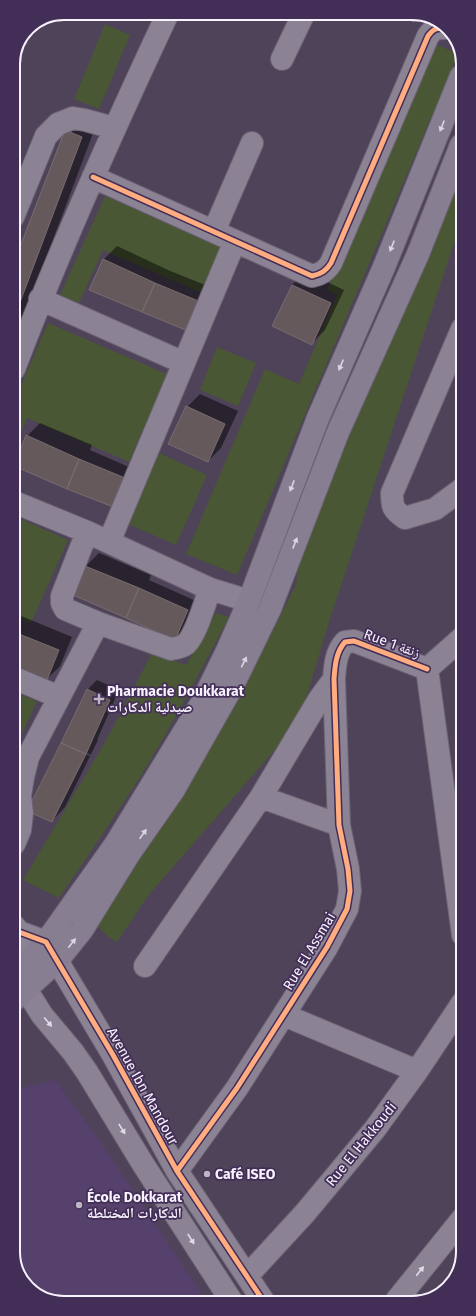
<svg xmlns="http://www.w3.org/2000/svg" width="476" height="1316" font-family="'Fira Sans','Noto Naskh Arabic',sans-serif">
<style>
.built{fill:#56406c}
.green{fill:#4a5734}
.shadow{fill:#0007;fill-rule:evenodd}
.building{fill:#65595b;stroke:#786c6e}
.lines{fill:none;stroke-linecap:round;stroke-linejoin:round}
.minor-casing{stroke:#6b6373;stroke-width:24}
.major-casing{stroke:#6b6373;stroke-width:24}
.minor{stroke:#8b8394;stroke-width:22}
.major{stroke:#887e92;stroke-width:22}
.cycleway-casing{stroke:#432e57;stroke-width:8}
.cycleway{stroke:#ffac80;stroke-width:5}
.oneway{fill:#dbd5e2}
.oneway2{fill:#e1dce8}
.poi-dot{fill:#bcb5c4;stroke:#432e57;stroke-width:1.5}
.labels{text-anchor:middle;stroke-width:3.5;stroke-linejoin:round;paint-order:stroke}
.street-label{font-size:14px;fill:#f7f2fd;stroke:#432e57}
.poi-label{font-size:14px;font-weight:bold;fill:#f7f2fd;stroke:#432e57;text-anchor:start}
.rim{fill:none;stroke:#f7f2fd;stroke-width:2}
</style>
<rect width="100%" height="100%" fill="#4e4359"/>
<path class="built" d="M55,1080L102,1144L207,1302L60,1303L33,1292L15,1266V1090Z"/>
<path class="green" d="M105,24L130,35L99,109L74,99Z
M433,43L458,54L237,575L186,554L265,369L299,384L337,295L327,290Z
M461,162V222L329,622L299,722L147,897L117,942L110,938L88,918L216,726L262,652L296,585L303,527Z
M105,196L222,248L202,293L103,250L79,303L60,295Z
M48,323L167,374L129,462L27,418L14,449V402Z
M217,347L256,363L238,406L200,390Z
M159,453L207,475L176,545L128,524Z
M14,516L68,540L31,623L14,615Z
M216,613L229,617C203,666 177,716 148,764C120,810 89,854 59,898L23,880L104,744L152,653L186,665Z
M14,692L37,701L14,751Z"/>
<path class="shadow" d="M98,120L13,346V268L66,130Z
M117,246L168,270L220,291L208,320L104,259Z
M306,272L344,290L325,330L312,343L292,285Z
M200,394L238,411L221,448L208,461L187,407Z
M40,423L92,445L90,450L138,471L125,498L67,488L14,465L27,436Z
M99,553L151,575L149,580L196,601L184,629L175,638L74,595L86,566Z
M14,613L72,637L60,666L47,679L14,666Z
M97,680L119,690L97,740H98L65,807L52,821L62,743L88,689ZM66,744L91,755L90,756L66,746Z"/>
<path class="building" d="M392,13H416L418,14L414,22Z
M65,130L82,137L13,321V265Z
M103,259L155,283L142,312L89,290Z
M155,283L208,305L195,334L142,312Z
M292,285L331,303L312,345L272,326Z
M186,406L225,424L208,462L168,444Z
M26,435L79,459L67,489L14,466Z
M79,459L130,480L116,508L67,489Z
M85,566L139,588L126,618L73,595Z
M139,588L188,610L175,640L126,618Z
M14,632L59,650L47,680L14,667Z
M87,689L110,700L86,754L61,743Z
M61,743L86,754L52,822L27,811Z"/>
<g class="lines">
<g class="minor-casing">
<path id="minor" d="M282,59L304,13
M93,177L312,276C321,274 326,271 331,263L428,36C434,28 437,28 446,28
M13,217L46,136L58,124L73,118L85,120L114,128
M214,231L252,143
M40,299L184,363
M462,329L392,493C392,507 393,510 405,518L435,509L462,489
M14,369C60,248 113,130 168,13
M14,502L87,532L210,589L249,601
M87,532L62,596V603L65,609L98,623L171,649C176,648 181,648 186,644C196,635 205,602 210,589
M109,542L235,241
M427,669L463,935
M427,669L462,638
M14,678L59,697
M261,797L339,825
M14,844L20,830L22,813L20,796L23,777L28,757L98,623
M14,926L19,932L46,942L113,1055L177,1171L264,1302
M19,932L16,973L42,1015L73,1052L87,1072L143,1164L232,1302
M145,966L261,797L320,698L334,679
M284,1015L417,1071
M177,1171L237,1088L327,947L347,909L350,891L348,869L339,825L334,679C335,665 336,652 345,642L354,641L427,669
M247,1276L305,1213L375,1129L417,1071L463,1002
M396,1301L463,1218"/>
</g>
<g class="major-casing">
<path id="major" d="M14,975L46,942L115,845L201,704L227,651L249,601L318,418L384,267L461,76
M14,1000L58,960L82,930L129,854L173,791L232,687L270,609L338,432L418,254L461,145"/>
</g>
<use href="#minor" class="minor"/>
<use href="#major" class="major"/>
<g class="cycleway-casing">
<path id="cycleway" d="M93,177L312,276C321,274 326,271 331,263L428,36C434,28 437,28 446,28
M14,926L19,932L46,942L113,1055L177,1171L264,1302
M177,1171L237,1088L327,947L347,909L350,891L348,869L339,825L334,679C335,665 336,652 345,642L354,641L427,669"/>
</g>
<use href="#cycleway" class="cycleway"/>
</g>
<defs><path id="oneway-solid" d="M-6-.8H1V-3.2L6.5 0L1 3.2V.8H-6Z"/></defs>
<g class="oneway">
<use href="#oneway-solid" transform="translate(442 126) rotate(112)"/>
<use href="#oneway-solid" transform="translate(392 246) rotate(112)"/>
<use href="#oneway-solid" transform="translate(341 365) rotate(113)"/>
<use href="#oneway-solid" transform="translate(292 486) rotate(111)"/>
<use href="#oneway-solid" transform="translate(295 543) rotate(-69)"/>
<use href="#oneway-solid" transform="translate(244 662) rotate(-64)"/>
<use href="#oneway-solid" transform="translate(143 834) rotate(-55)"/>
<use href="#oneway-solid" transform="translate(72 943) rotate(-52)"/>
</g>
<g class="oneway2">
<use href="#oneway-solid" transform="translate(48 1022) rotate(50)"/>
<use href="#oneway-solid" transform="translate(122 1129) rotate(58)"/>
<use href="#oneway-solid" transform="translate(191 1239) rotate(58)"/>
<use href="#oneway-solid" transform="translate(420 1271) rotate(-51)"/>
</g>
<g class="poi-dot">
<path d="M97 693h4v4h4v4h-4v4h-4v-4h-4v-4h4z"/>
<circle cx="207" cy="1174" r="4"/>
<circle cx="79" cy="1205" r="4"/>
</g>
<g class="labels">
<g class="street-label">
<text transform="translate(392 643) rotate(20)" y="5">Rue 1 زنقة</text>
<text transform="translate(309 951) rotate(-59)" y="5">Rue El Assmai</text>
<text transform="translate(143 1086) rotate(61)" y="5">Avenue Ibn Mandour</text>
<text transform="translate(361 1144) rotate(-51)" y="5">Rue El Hakkoudi</text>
</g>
<g class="poi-label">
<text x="107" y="696">Pharmacie Doukkarat<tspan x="107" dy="16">صيدلية الدكارات</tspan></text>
<text x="215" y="1179">Café ISEO</text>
<text x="87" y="1202">École Dokkarat<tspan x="87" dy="16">الدكارات المختلطة</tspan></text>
</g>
</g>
<path d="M0 0H476V1316H0ZM64 20H412A44 44 0 0 1 456 64V1252A44 44 0 0 1 412 1296H64A44 44 0 0 1 20 1252V64A44 44 0 0 1 64 20Z" fill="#432e57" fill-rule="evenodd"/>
<path class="rim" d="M64 20H412A44 44 0 0 1 456 64V1252A44 44 0 0 1 412 1296H64A44 44 0 0 1 20 1252V64A44 44 0 0 1 64 20Z"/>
</svg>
